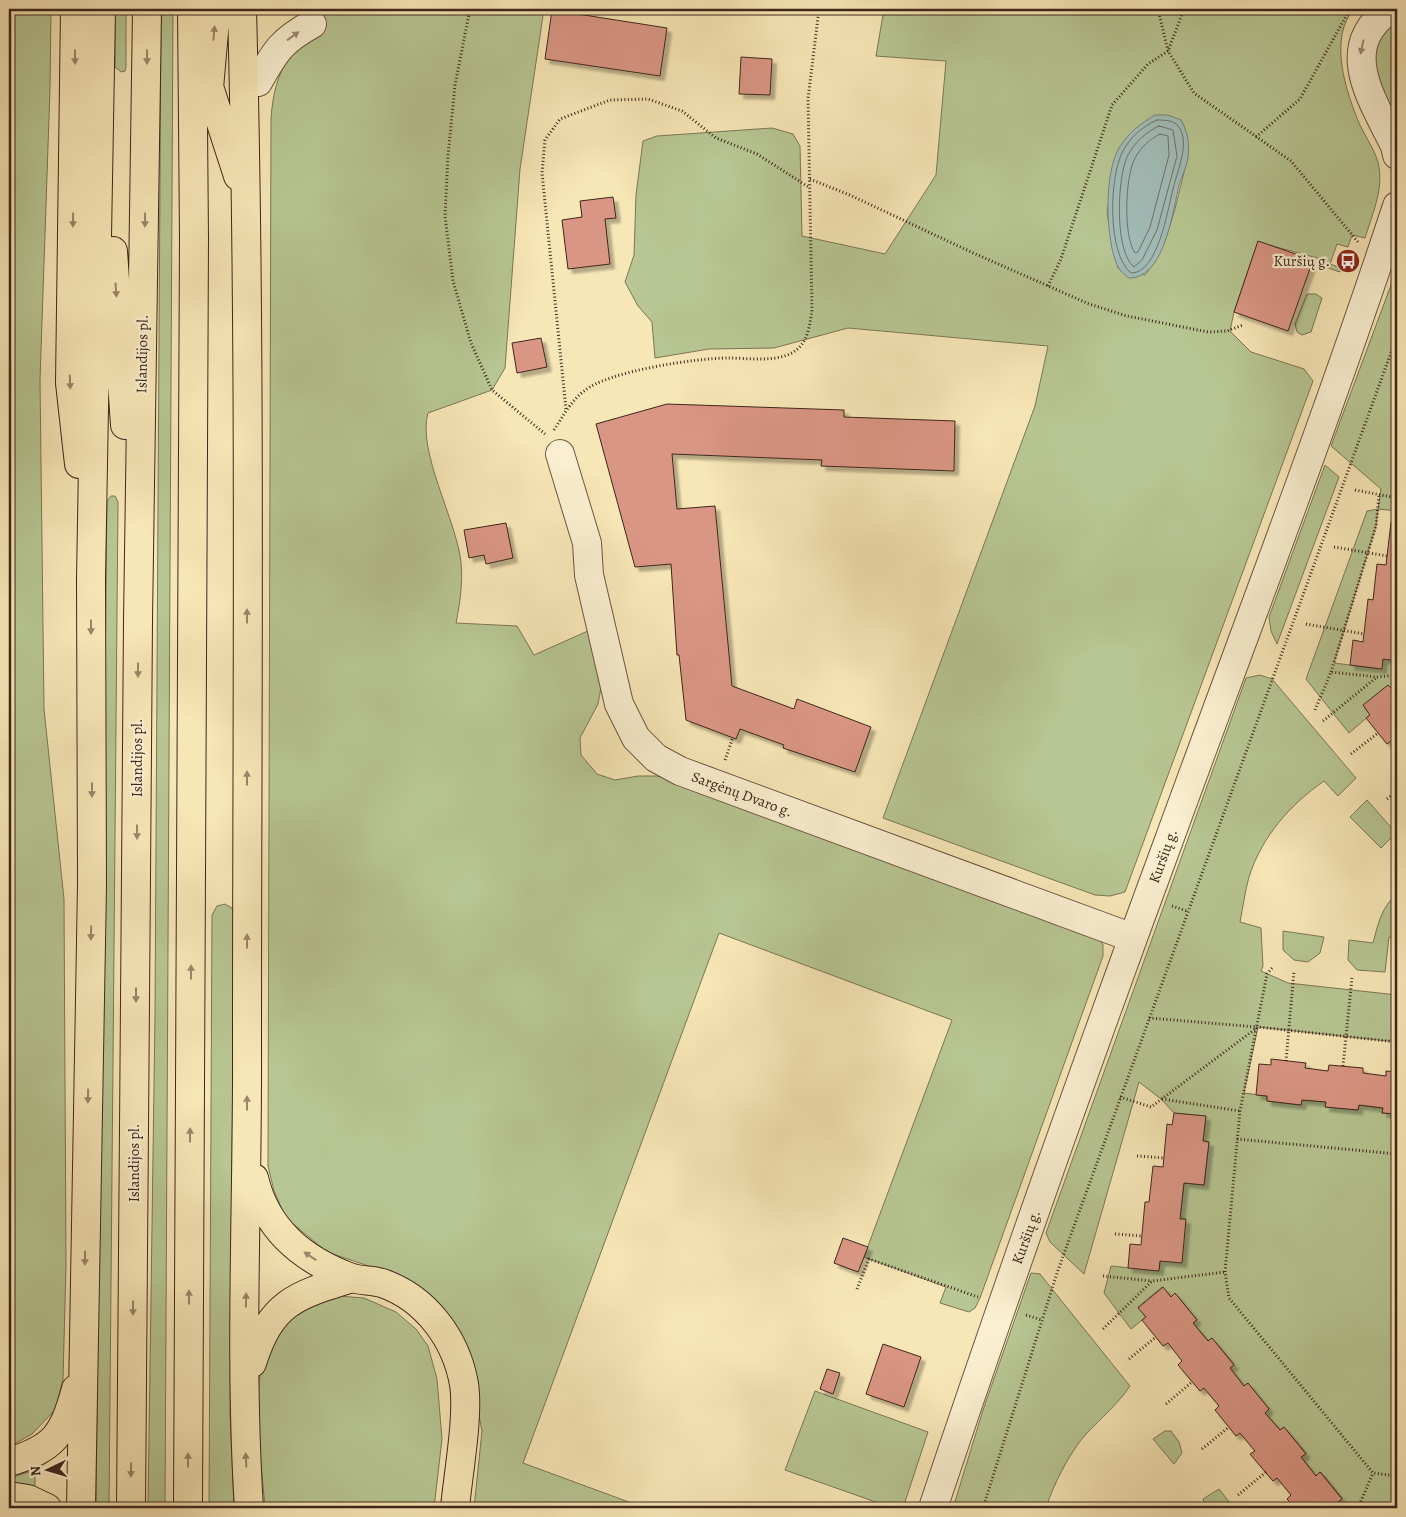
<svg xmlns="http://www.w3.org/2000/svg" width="1406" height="1517" font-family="Alegreya,serif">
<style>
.green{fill:#b7c692;stroke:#7b7657;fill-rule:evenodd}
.water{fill:#a2bdb9;stroke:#7a817a}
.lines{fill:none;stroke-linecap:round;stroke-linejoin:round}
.shore{stroke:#70726a;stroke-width:1}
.building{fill:#da9684;stroke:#3f261c;filter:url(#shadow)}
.minor-casing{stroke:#6d5642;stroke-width:30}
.highway-casing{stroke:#3f261c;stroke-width:30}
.path{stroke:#3f261c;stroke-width:3;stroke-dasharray:1 2.5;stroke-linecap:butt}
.minor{stroke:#faefd0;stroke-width:28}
.highway{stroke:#f7e6b6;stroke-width:28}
.oneway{fill:#9b8669}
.oneway2{fill:#9c8a76}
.labels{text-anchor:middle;stroke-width:4.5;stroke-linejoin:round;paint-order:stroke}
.poi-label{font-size:15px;fill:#3f261c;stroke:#faefd0;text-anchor:end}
.street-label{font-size:15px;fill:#3f261c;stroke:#faefd0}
</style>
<defs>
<filter id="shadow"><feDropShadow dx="4.5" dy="4.5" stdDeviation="1" flood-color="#0004"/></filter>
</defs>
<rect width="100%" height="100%" fill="#f7e6b6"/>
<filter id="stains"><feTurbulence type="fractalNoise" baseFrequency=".004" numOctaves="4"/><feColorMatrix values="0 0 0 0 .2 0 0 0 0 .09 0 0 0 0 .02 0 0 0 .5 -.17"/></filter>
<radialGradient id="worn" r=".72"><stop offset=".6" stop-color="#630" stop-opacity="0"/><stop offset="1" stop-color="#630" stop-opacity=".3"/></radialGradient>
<path class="green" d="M9,9H51L50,88L40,380L44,709L64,899L66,1265L63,1379L56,1409L32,1434L9,1447Z
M115,9H126V67L125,71L121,72L115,67Z
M161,9H173L165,1508H148L155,1015Z
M312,9H544L520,169L505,368L492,390L428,413C417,451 456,519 461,562C463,583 460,603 456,623L517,626L534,655L590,630L602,682L598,704L580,738L581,755L597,774L615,780L638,776H658L1099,938L1103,945V956L980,1298L975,1308L969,1312L940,1303L946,1287L864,1257L952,1020L719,933L523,1463L645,1508H474L482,1431L471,1376L438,1307L407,1279L327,1252L286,1218L274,1191L268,1166L271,119C273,88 281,55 311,39Z
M884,9H1354C1328,38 1346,93 1360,125C1366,138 1377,153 1379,167C1383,191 1372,215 1365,238L1352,235L1348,247L1337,244L1330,264L1341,268L1340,272L1319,265L1321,259L1258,242L1234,312L1230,331L1251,352L1304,369L1313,381L1125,892L1110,896L1095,895L883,818L1035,406L1048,346L848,328L774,348L709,349L655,358L652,322L638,306L625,282L634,255L636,195L643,141L657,136L772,128L793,134L800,146L802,236L885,254L936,175L946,61L876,56ZM1188,157C1177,196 1171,243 1145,275L1118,268L1107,213L1110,194Z
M1397,17V117C1376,76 1357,53 1397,17Z
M1397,269V511L1378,509L1376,526L1334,663L1381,669L1383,659L1397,661V694L1363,705L1370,715L1349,733L1306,679L1367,511L1378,509L1381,489L1331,446Z
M1307,294H1316L1322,298L1311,332L1302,335L1297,332L1295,324Z
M1325,465L1339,477L1277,644L1271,631L1269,617Z
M111,496H115L118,502L109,1508H96L107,501Z
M1260,675L1272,679L1356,778L1338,796L1324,781C1290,805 1262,836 1249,877C1245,891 1243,907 1240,922L1261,928L1263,966L1261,971L1288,983L1397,995V1042L1258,1027L1244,1093L1267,1096V1101L1301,1105L1302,1100L1326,1102V1107L1358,1110L1359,1105L1383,1108L1382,1113L1397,1114V1508H1343L1338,1502L1342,1498L1321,1472L1316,1476L1301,1457L1306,1453L1284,1427L1280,1430L1265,1413L1269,1409L1248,1383L1244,1386L1230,1368L1234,1364L1212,1338L1208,1341L1193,1323L1197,1320L1175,1293L1171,1297L1162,1287L1138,1307L1146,1317L1131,1329L1104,1293L1111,1266L1159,1271L1160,1261L1185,1219H1180L1184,1183L1204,1185L1209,1142L1203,1141L1206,1116L1174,1113L1161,1099L1139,1082L1084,1274L1050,1242L1046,1233L1246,678Z
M1367,800L1396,833L1381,848L1350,817Z
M1397,894V938L1389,937L1385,972L1357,970L1348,960L1349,940L1373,943C1378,924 1382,906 1397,894Z
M225,904L232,908L234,917L230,1413L234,1508H209L212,915L217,906Z
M1283,931L1324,937L1320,953L1308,962L1294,960L1283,950Z
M1031,1273L1040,1274L1130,1386C1118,1404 1101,1418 1086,1434C1070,1452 1053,1485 1046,1508H953L983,1410Z
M326,1295L364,1298L396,1312L416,1329L428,1346L437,1379L442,1439L434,1508H265C262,1463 245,1367 277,1331C291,1315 308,1306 326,1295Z
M815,1391L928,1432L903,1508H886L887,1506L785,1470Z
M1165,1431H1171L1179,1442L1182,1453L1174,1464L1153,1439Z
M35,1470V1490L9,1486V1478Z
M1219,1489L1234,1508H1206L1203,1499Z"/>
<path class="water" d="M1155,115H1168L1181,120C1187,130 1190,144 1188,157C1187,168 1180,179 1178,190C1172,216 1163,279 1129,278C1125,275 1120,271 1118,267C1105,240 1104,173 1119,148C1129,132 1140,124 1155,115Z"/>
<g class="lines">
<path class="shore" d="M1157,120C1164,120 1174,120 1178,126C1191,142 1177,171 1173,189C1168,208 1158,274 1131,273C1107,254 1109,176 1123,151C1131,136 1142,127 1157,120Z
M1159,126L1173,130L1177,156L1157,230L1142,260L1134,267C1114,251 1117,176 1128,155C1135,142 1146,132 1159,126Z
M1160,134L1168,136L1169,155L1150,227L1138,252L1135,253C1123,236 1125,177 1135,158C1141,147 1149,140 1160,134Z"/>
</g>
<path class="building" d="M552,10L667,28L660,76L545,59Z
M741,57L772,59L770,95L739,94Z
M613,197L616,218L605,219L610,264L568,269L562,220L582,217L580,201Z
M1258,241L1313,260L1288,331L1234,312Z
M541,338L547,367L517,373L512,343Z
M667,404L844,410V417L955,421L954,471L821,466L822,460L672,454L677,509L715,506L732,686L794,709L797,699L871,727L855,772L783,748L784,745L740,729L736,739L686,720L679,655H677L671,564L635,567L596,424Z
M1397,518V661L1383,659L1382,669L1350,665L1353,640L1363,642L1368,599L1373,600L1377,564L1386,565L1391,522L1397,523Z
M506,523L513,558L486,564L484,555L469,558L464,530Z
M1388,685L1397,694V749L1391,741L1387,744L1366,718L1370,715L1363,705Z
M1271,1059L1306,1063L1305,1068L1328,1071L1329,1065L1363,1068V1073L1386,1076V1071L1397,1072V1114L1382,1113L1383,1108L1359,1105L1358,1110L1325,1107L1326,1102L1302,1100L1301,1105L1267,1101V1096L1256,1095L1259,1064L1271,1065Z
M1174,1113L1206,1116L1203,1141L1209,1142L1204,1185L1184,1183L1180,1219H1186L1182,1263L1160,1261L1159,1271L1128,1268L1130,1244L1141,1245L1145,1202H1149L1153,1166L1163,1167L1167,1124L1172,1125Z
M843,1238L868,1247L858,1272L834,1263Z
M1163,1287L1171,1297L1175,1293L1197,1320L1193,1323L1208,1341L1212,1338L1234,1365L1230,1368L1244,1386L1248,1383L1269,1409L1265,1413L1280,1430L1284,1427L1306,1454L1301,1457L1316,1476L1320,1472L1342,1499L1338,1502L1343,1508H1295L1287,1499L1291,1495L1277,1478L1273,1481L1250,1454L1255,1451L1240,1433L1236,1436L1215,1410L1219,1406L1204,1388L1200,1391L1178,1365L1182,1361L1168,1343L1163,1346L1142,1320L1146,1317L1138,1308Z
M883,1344L921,1357L904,1407L866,1394Z
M827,1369L840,1373L833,1394L820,1389Z"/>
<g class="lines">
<g class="minor-casing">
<path id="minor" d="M1390,9C1335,48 1373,100 1395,146L1397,155
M258,82C275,52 281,41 312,24
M560,454L587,543L589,575L619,704L636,738L656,758L680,771L1133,938
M933,1508C1008,1284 1087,1062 1169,840C1246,629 1327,419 1397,206"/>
</g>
<g class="highway-casing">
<path id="highway" d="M75,9L70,383L79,464
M242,9C251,353 247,697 247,1041C248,1197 239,1353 249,1508
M204,71L238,176
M209,88L216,9
M113,251L125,425
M254,1178C266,1230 303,1260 352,1278C362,1281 372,1280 382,1283C426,1298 456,1339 464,1384C469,1416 458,1474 455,1508
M252,1363C271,1302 296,1295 353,1278
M9,1462C55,1448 63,1435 76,1389
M9,1496L28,1499L47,1508
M81,1508L92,885L91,578L101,9
M131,1508L138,621L147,9
M188,1508L194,239L192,9"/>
</g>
<path class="path" d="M470,9L455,85L448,156L445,216L453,281L471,343L492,390L545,434
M1158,9L1168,51L1194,93L1291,161L1358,242
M1256,137L1300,99L1350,9
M810,179L852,196L971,252L1089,304L1127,316L1208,332L1227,331L1243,325
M1048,286L1061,259L1112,105L1148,64L1168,51L1184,9
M566,409L542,173L545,140L560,119L610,100L648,99L682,111L716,138L757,154L810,188
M554,430C563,416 571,401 584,391C608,371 697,358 728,358C749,358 777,363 795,351C808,342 810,324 812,310L808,99L819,9
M1355,490L1397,498
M1334,547L1387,556
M1306,624L1364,634
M1331,672L1376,526L1379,496
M1315,710L1331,672L1377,677L1397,675
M1323,721L1377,677
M1351,754L1378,733
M725,760L733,737
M1387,799L1397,791
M1172,906L1187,911
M1272,968L1267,974L1240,1111L1225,1272L1229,1298L1373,1473L1397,1476
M1149,1018L1257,1027
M1286,1061L1294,971
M1343,1066L1352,978
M1120,1097L1151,1107L1258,1027L1397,1042
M1162,1099L1240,1111
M1237,1139L1397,1154
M1137,1156L1164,1158
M1115,1234L1142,1236
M1103,1276L1152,1281
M857,1289L869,1259L978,1297
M1026,1315L1042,1320
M1103,1329L1152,1281L1225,1272
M1129,1359L1156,1337
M1166,1404L1192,1382
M1202,1449L1229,1427
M1238,1495L1266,1472
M983,1508L1057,1273L1397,336
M1358,1508L1373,1473"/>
<use href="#minor" class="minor"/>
<use href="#highway" class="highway"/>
</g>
<defs><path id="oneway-solid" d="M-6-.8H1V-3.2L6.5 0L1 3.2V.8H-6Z" transform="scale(1.25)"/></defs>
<g class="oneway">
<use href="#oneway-solid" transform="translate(214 33) rotate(-85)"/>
<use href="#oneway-solid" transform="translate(75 57) rotate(90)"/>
<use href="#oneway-solid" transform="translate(147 57) rotate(90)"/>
<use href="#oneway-solid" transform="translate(73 220) rotate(91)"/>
<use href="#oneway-solid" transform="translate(145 220) rotate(91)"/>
<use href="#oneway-solid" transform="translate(116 290) rotate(86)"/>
<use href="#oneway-solid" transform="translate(70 382) rotate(88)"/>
<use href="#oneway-solid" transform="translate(247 616) rotate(-90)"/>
<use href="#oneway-solid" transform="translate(91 627) rotate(90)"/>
<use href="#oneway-solid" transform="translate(138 670) rotate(90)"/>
<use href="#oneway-solid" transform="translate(247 778) rotate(-90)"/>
<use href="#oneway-solid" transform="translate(92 790) rotate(90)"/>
<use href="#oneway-solid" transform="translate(137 832) rotate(90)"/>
<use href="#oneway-solid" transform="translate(91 933) rotate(91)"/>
<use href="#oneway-solid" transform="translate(247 941) rotate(-90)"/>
<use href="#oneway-solid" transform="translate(191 972) rotate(-90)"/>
<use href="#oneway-solid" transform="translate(136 995) rotate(90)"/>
<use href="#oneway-solid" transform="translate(88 1096) rotate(91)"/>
<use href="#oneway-solid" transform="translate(247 1103) rotate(-90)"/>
<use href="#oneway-solid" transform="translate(190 1135) rotate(-90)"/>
<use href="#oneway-solid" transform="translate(310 1256) rotate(-146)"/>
<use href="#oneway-solid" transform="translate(85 1258) rotate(91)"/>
<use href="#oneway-solid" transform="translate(189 1297) rotate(-90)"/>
<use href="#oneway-solid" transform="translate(246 1300) rotate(-89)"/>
<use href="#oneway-solid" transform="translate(133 1308) rotate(91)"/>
<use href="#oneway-solid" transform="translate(188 1460) rotate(-90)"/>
<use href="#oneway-solid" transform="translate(246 1460) rotate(-93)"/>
<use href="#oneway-solid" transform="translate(131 1470) rotate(91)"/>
</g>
<g class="oneway2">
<use href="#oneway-solid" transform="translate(293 36) rotate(-36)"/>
<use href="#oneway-solid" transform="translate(1362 47) rotate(102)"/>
</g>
<defs>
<g id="bus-disc" transform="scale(1.25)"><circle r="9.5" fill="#8f2418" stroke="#faefd0"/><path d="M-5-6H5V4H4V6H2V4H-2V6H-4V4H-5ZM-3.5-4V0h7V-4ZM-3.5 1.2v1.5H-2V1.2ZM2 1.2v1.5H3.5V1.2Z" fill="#fff"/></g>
</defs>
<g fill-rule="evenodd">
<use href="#bus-disc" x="1348" y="261"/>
</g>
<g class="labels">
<g class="poi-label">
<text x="1330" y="266">Kuršių g.</text>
</g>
<g class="street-label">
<text transform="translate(142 354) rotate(-89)" y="5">Islandijos pl.</text>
<text transform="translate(137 758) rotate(-90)" y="5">Islandijos pl.</text>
<text transform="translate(742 794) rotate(20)" y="5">Sargėnų Dvaro g.</text>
<text transform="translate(1163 856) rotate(-70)" y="5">Kuršių g.</text>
<text transform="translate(134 1163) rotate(-90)" y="5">Islandijos pl.</text>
<text transform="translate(1026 1237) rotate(-70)" y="5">Kuršių g.</text>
</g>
</g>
<rect width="1406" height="1517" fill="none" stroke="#f7e6b6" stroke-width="30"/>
<rect x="10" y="10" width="1386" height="1497" fill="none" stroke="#3f261c" stroke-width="2.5"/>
<rect x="15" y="15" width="1376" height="1487" fill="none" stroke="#3f261c"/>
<g transform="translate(48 1470) rotate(265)" stroke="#faefd0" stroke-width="4" paint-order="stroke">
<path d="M0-4L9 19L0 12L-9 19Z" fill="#3f261c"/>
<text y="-8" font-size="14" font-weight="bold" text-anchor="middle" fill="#3f261c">N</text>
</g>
<rect width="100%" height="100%" filter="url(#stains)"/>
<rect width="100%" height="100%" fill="url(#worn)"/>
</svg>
